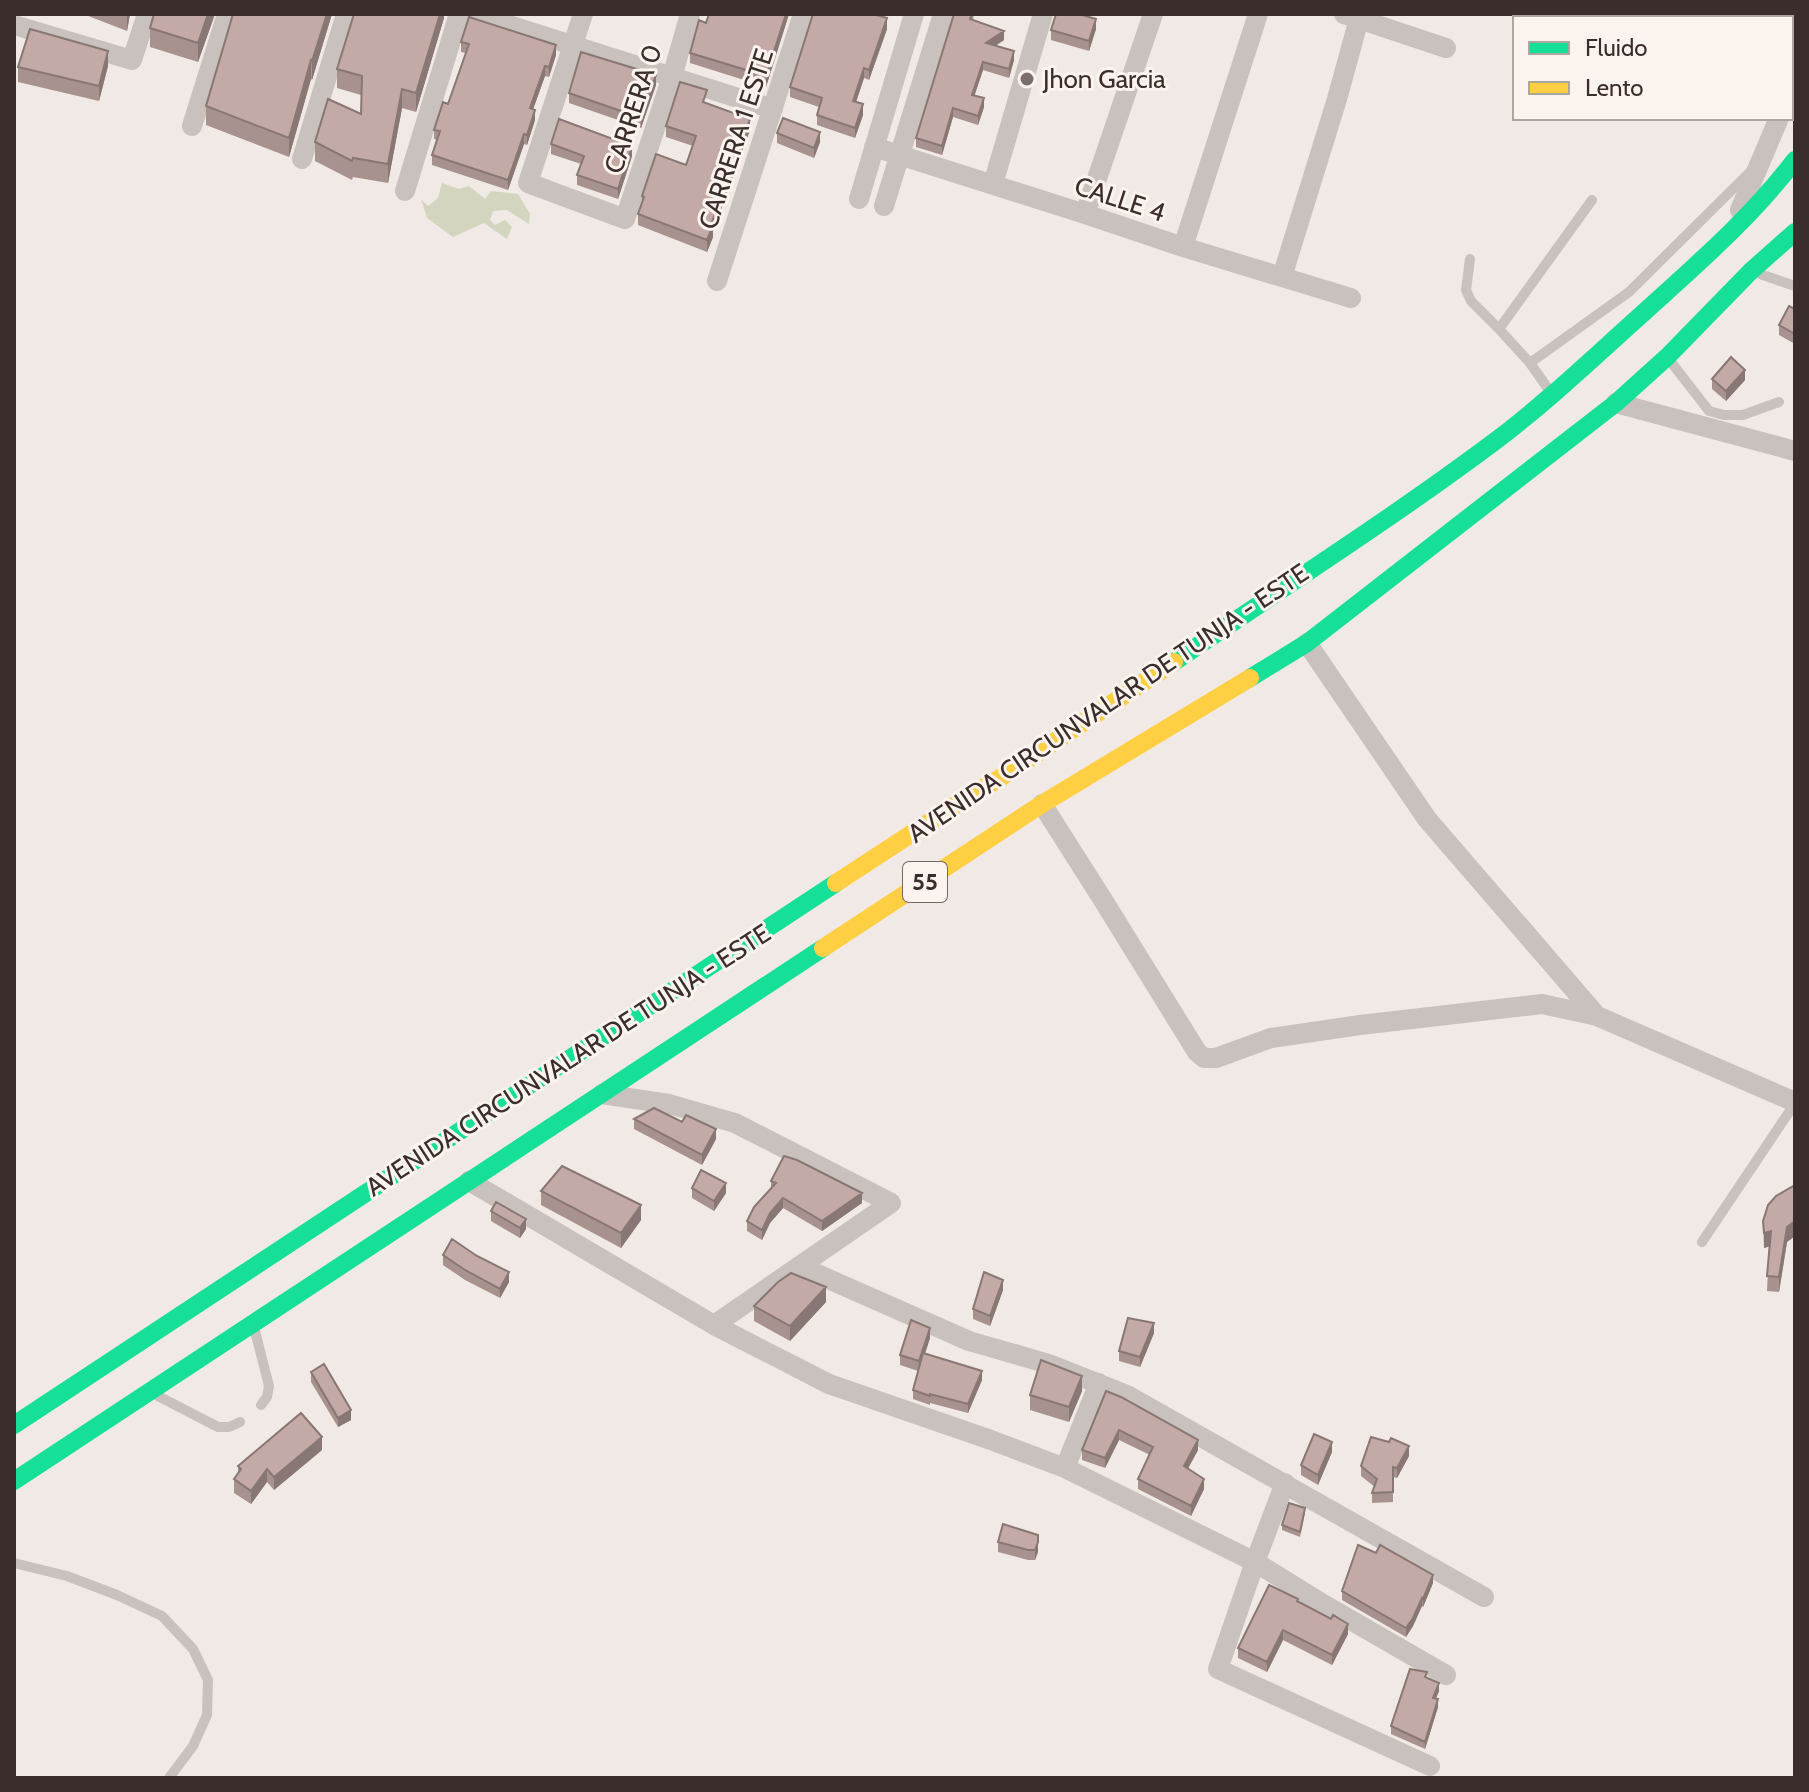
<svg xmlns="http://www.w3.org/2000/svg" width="1809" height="1792" font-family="Cabin,sans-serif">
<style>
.green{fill:#d4d5bf}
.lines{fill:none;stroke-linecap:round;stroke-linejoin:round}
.lane{stroke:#c9c1be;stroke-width:10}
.street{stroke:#c9c1be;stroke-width:20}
.fast{stroke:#16e098;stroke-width:18}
.slow{stroke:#ffcf43;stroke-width:18}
.wall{fill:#a8928f}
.shaded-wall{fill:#887774}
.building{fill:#c3aaa6;stroke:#887774;stroke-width:2}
.poi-dot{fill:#7a6f6c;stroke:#fbf3ee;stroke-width:3}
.labels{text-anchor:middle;stroke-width:6;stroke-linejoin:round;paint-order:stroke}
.shield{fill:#fbf3ee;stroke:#756866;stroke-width:2}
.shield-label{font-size:24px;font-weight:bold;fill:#3b2d2b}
.poi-label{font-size:26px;fill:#3b2d2b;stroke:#fbf3ee;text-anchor:start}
.street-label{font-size:26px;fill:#3b2d2b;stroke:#fbf3ee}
</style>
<rect width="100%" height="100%" fill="#f0e9e5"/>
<path class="green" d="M442,183L459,189L469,186L485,199L491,191L518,194L530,214L529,224L507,210L493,211L490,220L495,225L505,220L512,227L507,239L484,223L453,237L427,218L421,199L428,206L438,198Z"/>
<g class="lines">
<path class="lane" d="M1470,259L1466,290L1471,301L1499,329L1530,363L1549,390
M1760,274L1795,286
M1499,329L1592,200
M1671,362L1709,411L1724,415H1743L1779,402
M1530,363L1629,292L1751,171
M1702,1242L1795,1103
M255,1331L269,1386L267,1397L261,1405
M158,1396L218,1427H229L240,1422
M14,1563L67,1576L117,1595L162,1616L193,1649L208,1680L207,1715L193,1746L169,1778"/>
<path class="street" d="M474,14L773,109
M583,14L528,183L625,219L672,77L690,14
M1344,14L1446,48
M1737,14L1750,18
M14,25L132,60L147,14
M1791,33L1795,35
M1791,88L1795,79
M192,126L227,14
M874,147L1085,214L1183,247L1351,298
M302,159L346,14
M993,184L1043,14
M405,191L459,14
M859,199L914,14
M884,206L943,14
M1740,210L1779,118
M1085,214L1153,14
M1183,247L1258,14
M1282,277L1337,99L1359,19
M717,281L803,14
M1616,403L1795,451
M1307,643L1427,819L1597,1016L1795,1102
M1042,804L1103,900L1197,1052L1204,1058H1216L1271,1038L1360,1025L1542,1004L1597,1016
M602,1094L669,1104L735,1123L891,1203L714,1325
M469,1181L714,1325L829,1384L991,1440L1065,1468L1255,1562L1323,1604L1446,1675
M799,1266L969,1341L1049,1364L1127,1395L1484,1597
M1065,1468L1099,1383
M1285,1483L1255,1562L1218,1669L1430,1766"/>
<path class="fast" d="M1174,662C1281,589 1391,519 1494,442C1546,403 1593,358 1641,315C1696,265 1750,219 1795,160
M1250,678L1307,643L1616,403L1667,357L1751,271L1795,232
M14,1425L836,883
M14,1481L823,948"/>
<path class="slow" d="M836,883L969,796L997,780L1174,662
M823,948L1042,804L1250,678"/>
</g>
<path class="wall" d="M83,14H130L127,31Z
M215,14L198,62L150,47V28Z
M233,14H332L312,80L311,79L289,157L206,125V106Z
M444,14V18L416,112L402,108L388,183L353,177L352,180L315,161V142L361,114V95L337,88V69Z
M709,14H789L766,87L690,63V53L706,23Z
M954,14H974L973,20L1004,40L995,46L1014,60L1009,78L983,70L974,96L984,107L978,125L953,117L942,155L916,147V138Z
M887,29L869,80L864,78L856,102L863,115L855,138L817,125V115L819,107L790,97V87Z
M1096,29L1089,51L1051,40V30Z
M461,42L556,55L549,77L545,76L533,109L535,120L527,145L524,144L508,190L432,165V155L437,140L434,139V130L448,104L466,53L461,52Z
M108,66L99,101L18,82V67Z
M656,85L641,128L569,103V93Z
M707,102L706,103L750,130L713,231V237L707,252L638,225V214L642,203V196L686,165L693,146L666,137V126Z
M777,133L820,142L814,158L777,143Z
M551,144L632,156L618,199L577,185V175L581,164L551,154Z
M1795,309V344L1779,335V325Z
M1712,379L1745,380L1726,401L1712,389Z
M634,1119L716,1139L702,1165L634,1129Z
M771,1181L862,1203L822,1231L783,1208L770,1223L762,1240L747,1231V1221L771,1189Z
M1795,1185V1236L1787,1242L1779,1292L1767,1291L1769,1246L1764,1248L1763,1221Z
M692,1188L726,1193L714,1211L692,1198Z
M541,1191L641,1220L621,1248L541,1205Z
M491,1211L526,1229L520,1238L491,1221Z
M443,1255L509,1282L500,1298L465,1280L443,1265Z
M1003,1290L990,1326L973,1319V1309Z
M826,1302L790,1341L754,1321V1306Z
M1154,1333L1140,1367L1119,1361V1351Z
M930,1338L925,1354L982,1380L968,1413L930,1403V1405L913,1399V1390L918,1371L900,1365V1355Z
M311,1372L351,1420L338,1427L311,1382Z
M1082,1391L1069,1422L1030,1410V1395Z
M1106,1391L1198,1450L1188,1468L1204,1489L1191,1516L1138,1489V1479L1150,1455L1119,1440L1105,1468L1082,1460V1450Z
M1389,1442L1409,1456L1397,1478L1393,1477V1502L1372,1503V1493L1375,1487L1361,1476V1466Z
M322,1450L274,1490L267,1482L251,1504L234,1493V1479L238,1474V1466Z
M1332,1452L1318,1485L1301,1475V1465Z
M1305,1513L1300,1537L1282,1530V1525Z
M1003,1524L1038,1552L1035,1560H1028L998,1552V1542Z
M1376,1553L1433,1583L1423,1607L1422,1606L1413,1626L1406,1637L1342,1600V1591Z
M1298,1602L1348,1634L1332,1665L1283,1640L1267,1672L1238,1658V1648Z
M1427,1678L1439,1691L1436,1699L1438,1707L1425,1749L1391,1734V1726Z"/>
<path class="shaded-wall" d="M127,14H130L127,31Z
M208,14H215L198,62V43Z
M327,14H332L312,80V61Z
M440,14H444V18L416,112V93Z
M786,14H789L766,87V76Z
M887,18V29L869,80V70Z
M1096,19V29L1089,51V41Z
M1004,31V40L986,52V43Z
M556,45V55L549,77V67Z
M108,51V66L99,101V86Z
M1014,51V60L1009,78V69Z
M311,60V79L289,157V138Z
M983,62V70L972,103V95Z
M545,66V76L530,118V108Z
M864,68V78L853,111V101Z
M656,75V85L641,128V118Z
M402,89V108L388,183V164Z
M984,98V107L978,125V116Z
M863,104V115L855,138V128Z
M953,108V117L942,155V146Z
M535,110V120L527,145V135Z
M750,119V130L713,231V237L707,252V240L711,225Z
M820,132V142L814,158V148Z
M524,134V144L508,190V180Z
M632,146V156L618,199V189Z
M1745,370V380L1726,401V391Z
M716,1129V1139L702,1165V1155Z
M726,1183V1193L714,1211V1201Z
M862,1193V1203L822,1231V1221Z
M783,1198V1208L770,1223L762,1240V1230L770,1213Z
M641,1205V1220L621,1248V1233Z
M526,1219V1229L520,1238V1228Z
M1795,1221V1236L1787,1242L1779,1292V1277L1787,1227Z
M1771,1231V1246L1764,1248V1233Z
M509,1272V1282L500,1298V1289Z
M1003,1280V1290L990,1326V1316Z
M826,1287V1302L790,1341V1326Z
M1154,1323V1333L1140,1367V1357Z
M930,1328V1338L919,1371V1361Z
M982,1371V1380L968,1413V1404Z
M1082,1376V1391L1069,1422V1407Z
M351,1410V1420L338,1427V1418Z
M1119,1430V1440L1105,1468V1458Z
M322,1437V1450L274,1490V1477Z
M1198,1440V1450L1184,1476V1466Z
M1332,1442V1452L1318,1485V1475Z
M1409,1446V1456L1397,1478V1468Z
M267,1469V1482L251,1504V1491Z
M1204,1479V1489L1191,1516V1506Z
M1038,1542V1552L1035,1560V1550Z
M1433,1575V1583L1423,1607V1599Z
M1422,1598V1606L1413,1626L1406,1637V1628Z
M1348,1624V1634L1332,1665V1655Z
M1283,1630V1640L1267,1672V1662Z
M1439,1683V1691L1433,1705V1698Z
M1438,1699V1707L1425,1749V1742Z"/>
<path class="building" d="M154,14H208L198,43L150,28Z
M233,14H327L312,61L311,60L289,138L206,106Z
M354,14H440L416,93L402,89L388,164L353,158L352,161L315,142L328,99L361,114L362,76L337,69Z
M709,14H786L766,76L690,53L699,20L706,23Z
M813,14H873L887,18L869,70L864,68L853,101L863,104L855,128L817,115L822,98L790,87Z
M954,14H972L970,19L1004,31L986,43L1014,51L1009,69L983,62L972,95L984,98L978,116L953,108L942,146L916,138Z
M1056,14H1079L1096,19L1089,41L1051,30Z
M469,17L556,45L549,67L545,66L530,108L535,110L527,135L524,134L508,180L432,155L440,131L434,130L443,102L448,104L469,44L461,42Z
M30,29L108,51L99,86L18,67Z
M581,52L656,75L641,118L569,93Z
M680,82L707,90L703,102L750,119L711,225L713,226L707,240L638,214L644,197L642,196L656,154L686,165L696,136L666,126Z
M783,118L820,132L814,148L777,133Z
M559,119L632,146L618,189L577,175L584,156L551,144Z
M1789,306L1795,309V334L1779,325Z
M1731,357L1745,370L1726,391L1712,379Z
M654,1108L682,1122L686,1115L716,1129L702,1155L634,1119Z
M784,1156L797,1160L862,1193L822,1221L783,1198L770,1213L762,1230L747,1221L754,1207L776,1183L771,1181Z
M562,1166L641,1205L621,1233L541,1191Z
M701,1170L726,1183L714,1201L692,1188Z
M1795,1185V1221L1787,1227L1779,1277L1767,1276L1771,1231L1764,1233L1763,1221L1768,1205L1776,1196Z
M496,1202L526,1219L520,1228L491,1211Z
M452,1239L477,1256L509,1272L500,1289L465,1270L443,1255Z
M984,1272L1003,1280L990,1316L973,1309Z
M791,1273L826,1287L790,1326L754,1306L778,1282Z
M1128,1318L1154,1323L1140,1357L1119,1351Z
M911,1320L930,1328L919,1361L900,1355Z
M923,1353L982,1371L968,1404L930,1394V1396L913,1390Z
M1041,1360L1082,1376L1069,1407L1030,1395Z
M324,1364L351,1410L338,1418L311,1372Z
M1106,1391L1121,1397L1198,1440L1184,1466L1204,1479L1191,1506L1138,1479L1153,1447L1119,1430L1105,1458L1082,1450Z
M301,1413L322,1437L274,1477L267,1469L251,1491L234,1479L241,1469L238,1466Z
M1314,1434L1332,1442L1318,1475L1301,1465Z
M1371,1437L1389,1442L1391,1438L1409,1446L1397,1468L1393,1467V1492L1372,1493L1377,1479L1361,1466Z
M1289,1503L1305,1508L1300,1532L1282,1525Z
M1003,1524L1038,1535V1542L1035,1550H1028L998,1542Z
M1358,1545L1376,1553L1380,1545L1433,1575L1423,1599L1422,1598L1413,1618L1406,1628L1342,1591Z
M1269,1585L1298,1599L1297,1601L1331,1619L1333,1615L1348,1624L1332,1655L1283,1630L1267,1662L1238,1648Z
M1410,1669L1427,1672L1425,1677L1439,1683L1433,1698L1438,1699L1425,1742L1391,1726Z"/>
<circle class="poi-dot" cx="1027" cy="79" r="8"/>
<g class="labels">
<rect class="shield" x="903" y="862" width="44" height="40" rx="6"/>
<g class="shield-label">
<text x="925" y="890">55</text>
</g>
<g class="poi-label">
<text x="1043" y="88">Jhon Garcia</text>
</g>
<g class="street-label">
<text transform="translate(633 109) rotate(-72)" y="9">CARRERA 0</text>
<text transform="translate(736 139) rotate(-72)" y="9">CARRERA 1 ESTE</text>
<text transform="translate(1120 199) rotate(18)" y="9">CALLE 4</text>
<text transform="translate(1108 703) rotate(-34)" y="9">AVENIDA CIRCUNVALAR DE TUNJA - ESTE</text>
<text transform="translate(568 1060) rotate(-33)" y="9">AVENIDA CIRCUNVALAR DE TUNJA - ESTE</text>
</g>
</g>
<rect width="1809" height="1792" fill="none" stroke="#3b2d2b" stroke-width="32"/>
<rect x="1513" y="16" width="280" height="104" fill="#fbf3ee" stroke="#aea4a0" stroke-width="2"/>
<rect x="1529" y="42" width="40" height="12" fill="#16e098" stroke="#aea4a0" stroke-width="2"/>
<text x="1585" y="56" font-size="24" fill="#3b2d2b">Fluido</text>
<rect x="1529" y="82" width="40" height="12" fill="#ffcf43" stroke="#aea4a0" stroke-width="2"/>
<text x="1585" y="96" font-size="24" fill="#3b2d2b">Lento</text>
</svg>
